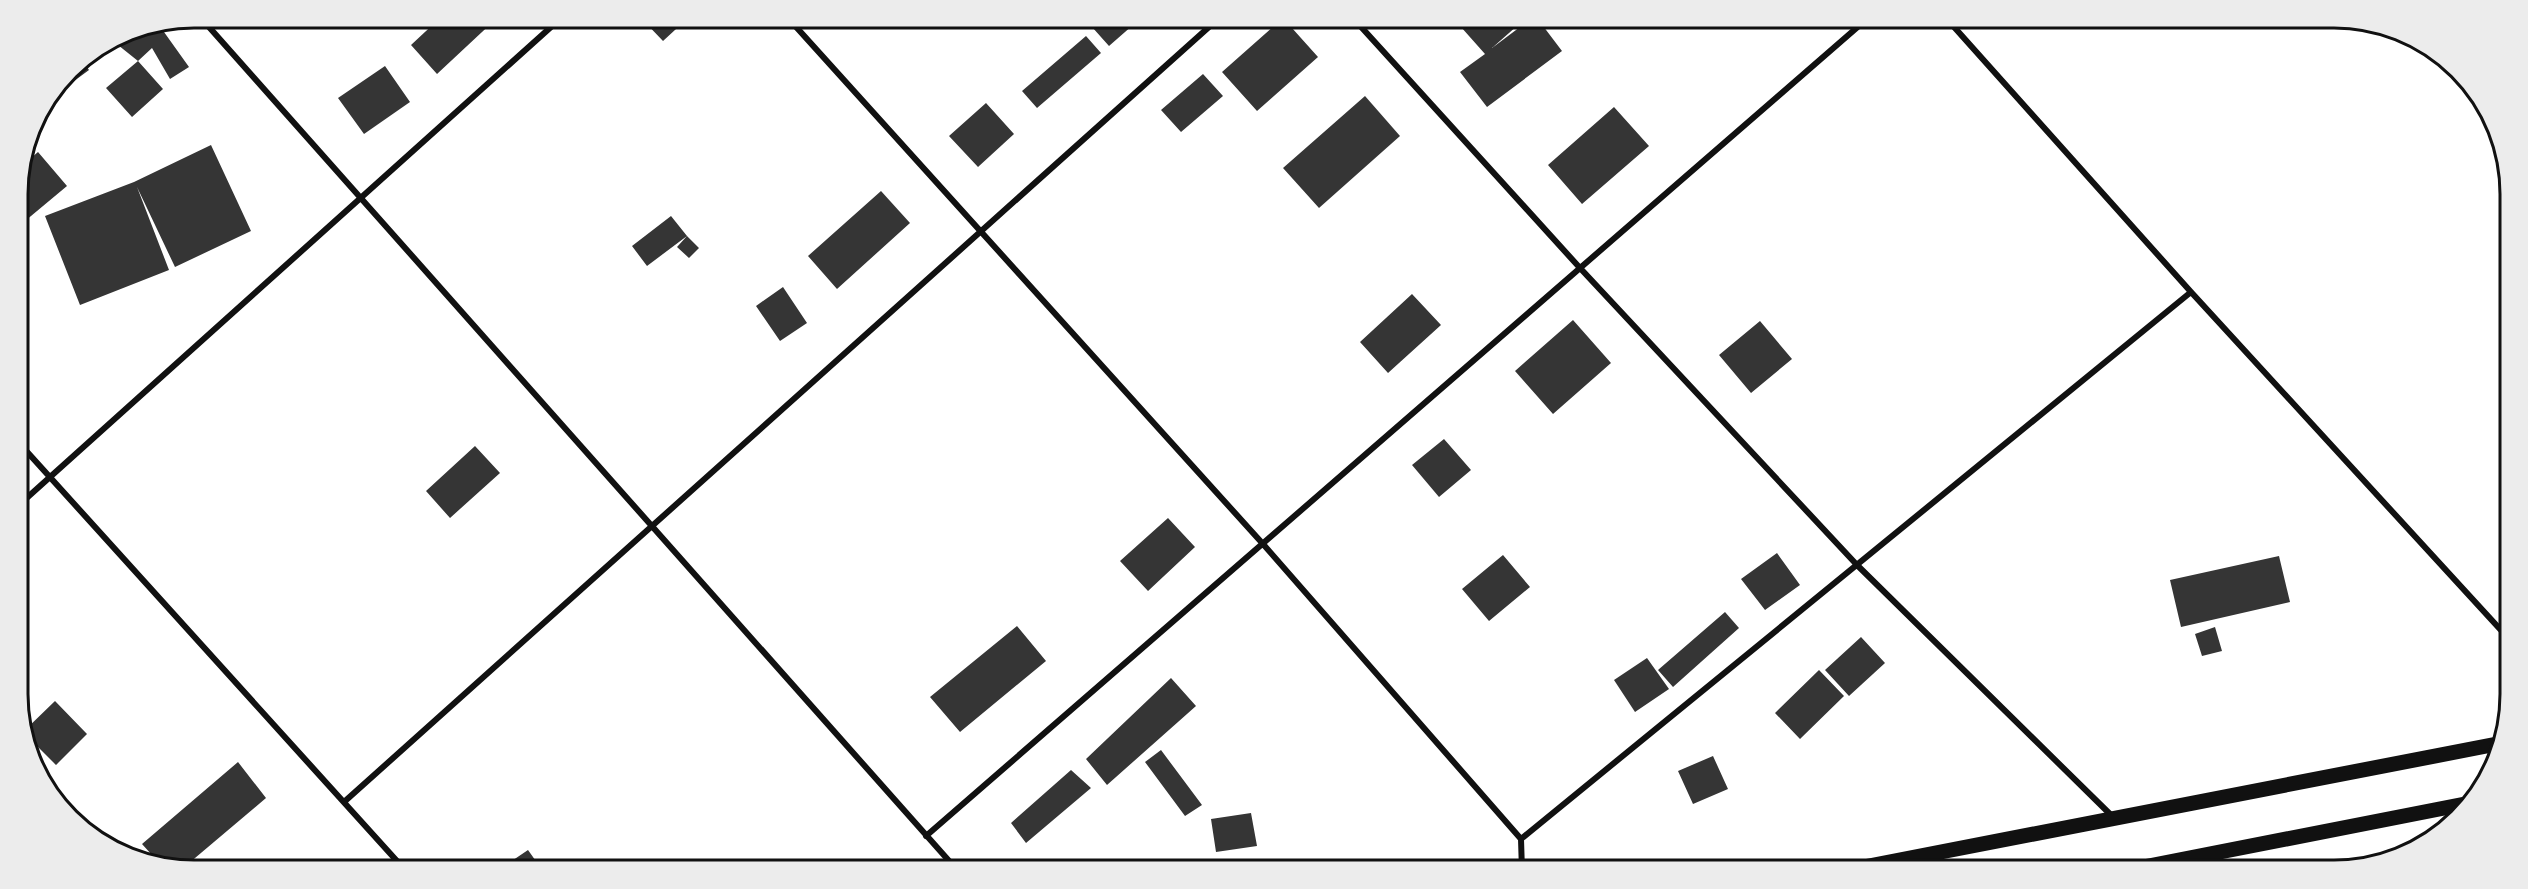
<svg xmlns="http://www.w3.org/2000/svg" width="2528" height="889" font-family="'Open Sans',sans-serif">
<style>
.building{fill:#353535}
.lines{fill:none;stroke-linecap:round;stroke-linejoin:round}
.minor{stroke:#111;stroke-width:6}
.primary{stroke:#111;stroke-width:15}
.rim{fill:none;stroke:#111;stroke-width:3}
</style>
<rect width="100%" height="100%" fill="#fff"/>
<path class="building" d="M440,18H497L437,74L411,45Z
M641,18H688L663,41Z
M1084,18H1141L1109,46Z
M1283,18L1318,57L1257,111L1222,72Z
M1453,18H1526L1492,48L1532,18H1537L1562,51L1487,107L1460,72L1485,54Z
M159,25L189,67L170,79L152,48L138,61L163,89L132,117L106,88L138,61L113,41L127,31L131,36L141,29Z
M1086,36L1101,53L1037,108L1022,91Z
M82,60L89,70L70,84L66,78Z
M385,66L410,102L364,134L338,98Z
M1203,74L1223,96L1181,132L1161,110Z
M1365,96L1400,136L1319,208L1283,168Z
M986,103L1014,134L978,167L949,136Z
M1614,107L1649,146L1582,204L1548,165Z
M211,145L251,231L175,267L137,187L169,270L80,305L45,216L134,182Z
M38,152L67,186L19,226L18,183L24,164Z
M881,191L910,223L837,289L808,256Z
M671,216L687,236L647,266L632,246Z
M687,236L699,248L689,258L677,247Z
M783,287L807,323L780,341L756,306Z
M1412,294L1441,325L1388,373L1360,342Z
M1573,320L1611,363L1553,414L1515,371Z
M1760,321L1792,359L1751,393L1719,355Z
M1444,439L1471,470L1439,497L1412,465Z
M475,446L500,473L450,518L426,491Z
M1168,518L1195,547L1148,591L1120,561Z
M1777,553L1800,585L1765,610L1741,579Z
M1503,555L1530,587L1489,621L1462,589Z
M2279,556L2290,602L2181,627L2170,580Z
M1725,612L1739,628L1673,687L1658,670Z
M1017,626L1046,661L960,732L930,697Z
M2215,627L2222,651L2202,656L2195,634Z
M1861,637L1885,663L1849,696L1825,670Z
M1647,658L1669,689L1635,712L1614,680Z
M1819,670L1844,696L1800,739L1775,713Z
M1171,678L1196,706L1107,785L1086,759Z
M55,701L87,734L56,765L23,732Z
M1161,750L1202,805L1185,816L1145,762Z
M1713,756L1728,789L1693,804L1678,771Z
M238,762L266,798L182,869L161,865L142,844Z
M1071,770L1091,788L1026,843L1011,823Z
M1251,813L1257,846L1216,852L1211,819Z
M528,850L543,871H497Z"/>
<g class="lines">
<path class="minor" d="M201,18L958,871
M788,18L1263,544L1521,839L1522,871
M1353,18L1580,268L1857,565L2112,816
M1946,18L2191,292L2510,640
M20,444L406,871
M20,504L561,18
M344,802L1219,18
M926,836L1868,18
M1521,839L2191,292"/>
<path class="primary" d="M1843,871L2502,743
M2123,871L2470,803"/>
</g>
<path d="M0 0H2528V889H0ZM194 28H2334A166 166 0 0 1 2500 194V694A166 166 0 0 1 2334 860H194A166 166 0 0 1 28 694V194A166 166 0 0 1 194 28Z" fill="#ececec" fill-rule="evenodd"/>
<path class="rim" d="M194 28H2334A166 166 0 0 1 2500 194V694A166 166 0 0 1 2334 860H194A166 166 0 0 1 28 694V194A166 166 0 0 1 194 28Z"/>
</svg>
